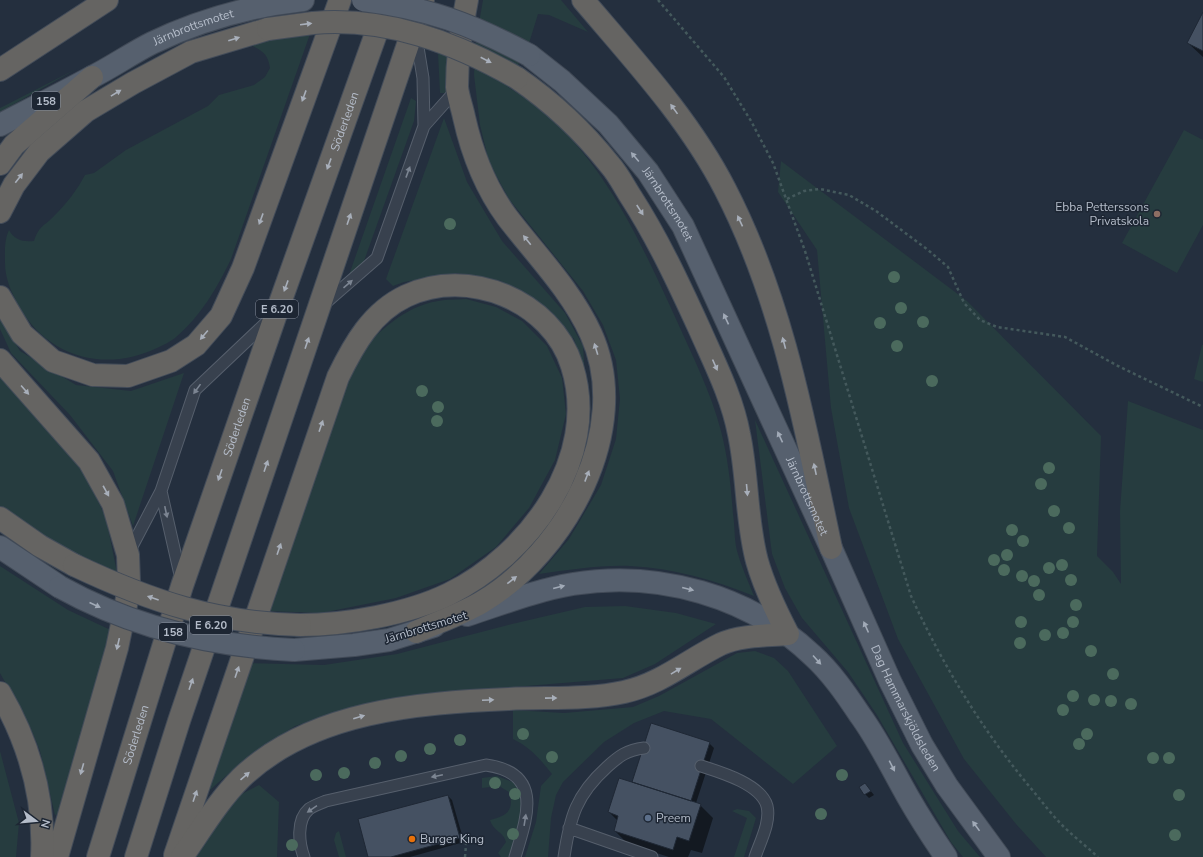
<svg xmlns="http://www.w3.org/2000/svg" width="1203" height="857" font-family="'Nunito Sans',sans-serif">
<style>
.green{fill:#263c3f}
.shadow{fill:#0007}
.building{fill:#455162;stroke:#1f2835}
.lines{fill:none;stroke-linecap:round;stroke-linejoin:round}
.service-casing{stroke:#565f6c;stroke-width:13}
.primary-casing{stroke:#414a57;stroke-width:24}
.trunk-casing{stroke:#434c59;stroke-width:24}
.path{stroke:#44595c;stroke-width:2.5;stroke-dasharray:3 3;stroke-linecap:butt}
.service{stroke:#38414e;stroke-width:11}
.primary{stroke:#56606e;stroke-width:22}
.trunk{stroke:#656462;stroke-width:22}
.primary-bridge-casing{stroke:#414a57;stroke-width:24;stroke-linecap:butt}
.trunk-bridge-casing{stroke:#434c59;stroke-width:24;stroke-linecap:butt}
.primary-bridge{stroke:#56606e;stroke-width:22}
.trunk-bridge{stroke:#656462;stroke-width:22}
.tree{fill:#4b6a5d}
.oneway{fill:#a8afba}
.oneway2{fill:#a1aab7}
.oneway3{fill:#7c8592}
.education-dot{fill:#8d6e63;stroke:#1d2633;stroke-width:1.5}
.service-dot{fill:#5c6f8a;stroke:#1d2633;stroke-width:1.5}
.food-dot{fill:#e8710a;stroke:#1d2633;stroke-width:1.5}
.labels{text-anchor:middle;stroke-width:3;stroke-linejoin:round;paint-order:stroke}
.shield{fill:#1d2633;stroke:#878f9c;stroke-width:1}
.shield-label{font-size:11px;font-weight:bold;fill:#b4bcc9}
.street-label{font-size:12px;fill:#b4bcc9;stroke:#1d2633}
.poi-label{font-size:12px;fill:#b4bcc9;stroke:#1d2633;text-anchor:start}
</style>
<rect width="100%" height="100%" fill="#242f3e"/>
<path class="green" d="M483,0H561L588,32L549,15L538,14L530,40L508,87C594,137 636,232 676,319C692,355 711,392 721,431C728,458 731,486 733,514C735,526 734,539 737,551C741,566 748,581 754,596C714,580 673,568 630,566C600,565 569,570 539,574L569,539L601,485L616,439L620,399L616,360L603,325L583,291L509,199L489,162L480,125L474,75L476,40Z
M310,34L231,259C217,288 201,316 175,338C170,342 163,345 157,348C105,373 47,357 19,306C11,292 5,278 5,263C5,251 4,241 9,230C14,240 23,242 34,241C40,224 44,227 55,215C67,203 77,190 85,175L94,173L126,150L208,106L219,95L254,85L265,77L270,68C268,54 262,50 250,45L287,36Z
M438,53L453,58L448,93H440Z
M78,68L0,112V108L6,105Z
M411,98L416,101L414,121L364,261L362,266L351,275H349Z
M444,118L467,182L502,241L565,313L583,346L585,375L574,339L540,304L501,281L457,273L404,282L393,286L386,279Z
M1184,130L1203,140V225L1177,273L1122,243Z
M781,161L967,301L1101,436L1097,556L1113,572L1121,584L1120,511L1128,401L1203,430V857H1046L1016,824L964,759L898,639L849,508L831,408L817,250L778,192Z
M466,299L496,307L522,321L547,346L562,378L566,414L555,460L529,508L496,547L450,579L396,598L321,613L267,611L356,356C380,331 403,307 438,301C447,299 457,300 466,299Z
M0,318L20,351L76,385L131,391L184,373L133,526L113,471L70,415L11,353L0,329Z
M1202,345H1203V382L1194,379Z
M0,372L40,422L84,472L106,518L118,578L62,549L0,507Z
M755,420L903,743L958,831L980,857H963L951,842L877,715L848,672L802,618L785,588L772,554Z
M0,566L68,610L117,633L58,814L55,815L40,751L30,727L0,673Z
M625,606L676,613L716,624L655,664L623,678L415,695L342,711L295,726L250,755L203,796L247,663L324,665L397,654L512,624L585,607Z
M755,651L774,658L788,671L837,746L793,784L711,719L664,711L634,723L604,742L563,782L556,795L551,818L548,857H525L536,822L541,786L552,774C541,760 530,747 513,739V710L564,713L633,707L659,696L737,653Z
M0,751L19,823L16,857H0Z
M497,776L515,783L524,798L512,857H501L498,853L506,842C504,832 493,831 490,820C506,816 515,811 509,792L499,786L482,788V778Z
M259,785L279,802L277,857H196L236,797Z
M737,809L749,811L756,818L744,857H734L747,818L732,811Z
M339,831L346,857H339L334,840L336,833Z"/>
<path class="shadow" d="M1203,14V57L1188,43Z
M709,743L714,748L696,803L700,805L713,818L702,853L691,850L688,857H669L628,844L615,831L618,821L609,812L636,784L633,781Z
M865,784L874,795L869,798L865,794Z
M448,796L452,800L464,842L410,857H369Z"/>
<path class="building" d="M1203,12V51L1187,43Z
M651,723L710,742L691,801L632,782Z
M619,778L701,804L689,841L677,837L673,850L614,831L618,816L608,812Z
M865,783L871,791L864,795L859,787Z
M448,795L460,838L391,857H368L358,819Z"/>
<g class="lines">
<g class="service-casing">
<path id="service" d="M424,126L457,89
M323,305L377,258L424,126L423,78L416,35
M128,554L161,491
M181,579L161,491L195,390L269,320
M701,766C720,772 761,784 767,806C771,822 760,842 755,857
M569,828L652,857
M304,857C299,844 296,820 309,809C313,806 321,803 326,801L486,765C544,773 527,817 515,857
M564,857C570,817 576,795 607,767C619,756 627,750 644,748"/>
</g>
<g class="primary-casing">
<g id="primary">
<path id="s1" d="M529,55L562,81L608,124L648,172L683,226L831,548L890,681L922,745L947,786L999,857"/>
<path id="s2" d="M0,125C31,109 61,94 92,77C112,67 132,53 152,43C200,20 250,6 303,0"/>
<path d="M0,547L60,587"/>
<path d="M467,615C501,604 537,590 573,584C658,570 750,596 812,655C831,672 846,694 860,715C879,741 892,769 908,797C920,818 933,838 946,857"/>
<path d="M294,650L354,645L389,640L434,626"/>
</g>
</g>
<g class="trunk-casing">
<g id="trunk">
<path d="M583,0C634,60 689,119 725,189C783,301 805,426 831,548"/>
<path d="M0,70L107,0"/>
<path d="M0,164L14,145L92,77"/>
<path d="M0,212L14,185L39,152L86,111L133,83L191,52L268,29"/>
<path d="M0,297L22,334L53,361L93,375L128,376L171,361L196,345L221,316L243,268L340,0"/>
<path d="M0,360L89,461L113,504L128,555L129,582L126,605L117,648L57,857"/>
<path d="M0,518L40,546L74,565"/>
<path d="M416,632C438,622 462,614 482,602C565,553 634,429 591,334C571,290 536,255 507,217C485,187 472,153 464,117C462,107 458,97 457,87C457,58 461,29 467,0"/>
<path d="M0,693C29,743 45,799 42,857"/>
<path d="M175,855L338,377C354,344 372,312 406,296C468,266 552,301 572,366C601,458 529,555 449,594C408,614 346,625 300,625"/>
<path id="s3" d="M98,857L182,586L276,314L388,0"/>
<path d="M136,857L179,721L423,0"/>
<path d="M182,857C201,830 218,801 241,778C311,711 417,703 509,699C546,697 588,700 624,692C661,684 688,660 721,644C741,635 766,636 788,634C776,611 764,586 757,561C746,520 748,476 739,434C732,397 715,364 700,330C679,284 658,239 631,197C624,186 618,174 610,165C583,131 552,102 517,78"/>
</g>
</g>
<path class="path" d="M658,0L724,77L751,121L773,163L805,251L911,596C943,666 984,733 1034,792C1043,803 1052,815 1062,825C1073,836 1086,846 1098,857
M787,199L804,191L820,189L849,195L876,211L928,250L948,267L964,303L980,320L997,327L1065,337L1118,366L1203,407
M465,857L467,833"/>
<use href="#service" class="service"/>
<use href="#primary" class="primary"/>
<use href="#trunk" class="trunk"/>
<g class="primary-bridge-casing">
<path id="primary-bridge" d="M363,0C428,8 471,24 529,55
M60,587C132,627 212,646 294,650"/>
</g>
<g class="trunk-bridge-casing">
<path id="trunk-bridge" d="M268,29C283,27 298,25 313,23C387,17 454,42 517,78
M74,565C150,601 215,623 300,625"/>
</g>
<use href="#primary-bridge" class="primary-bridge"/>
<use href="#trunk-bridge" class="trunk-bridge"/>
</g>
<g class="tree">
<circle cx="450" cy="224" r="6"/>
<circle cx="894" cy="277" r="6"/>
<circle cx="901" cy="308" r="6"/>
<circle cx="923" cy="322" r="6"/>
<circle cx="880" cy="323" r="6"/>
<circle cx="897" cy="346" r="6"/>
<circle cx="932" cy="381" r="6"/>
<circle cx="422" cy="391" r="6"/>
<circle cx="438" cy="407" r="6"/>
<circle cx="437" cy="421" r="6"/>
<circle cx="1049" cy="468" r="6"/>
<circle cx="1041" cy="484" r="6"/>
<circle cx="1054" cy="511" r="6"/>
<circle cx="1069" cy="528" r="6"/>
<circle cx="1012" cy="530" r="6"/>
<circle cx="1023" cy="541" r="6"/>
<circle cx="1007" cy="555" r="6"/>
<circle cx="994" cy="560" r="6"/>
<circle cx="1062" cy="565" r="6"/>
<circle cx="1049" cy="568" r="6"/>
<circle cx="1004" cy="570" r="6"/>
<circle cx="1022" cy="576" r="6"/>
<circle cx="1071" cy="580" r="6"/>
<circle cx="1034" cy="581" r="6"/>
<circle cx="1039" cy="595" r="6"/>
<circle cx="1076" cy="605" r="6"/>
<circle cx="1021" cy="622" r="6"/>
<circle cx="1073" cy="622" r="6"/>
<circle cx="1063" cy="633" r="6"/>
<circle cx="1045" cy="635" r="6"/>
<circle cx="1020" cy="643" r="6"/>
<circle cx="1091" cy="651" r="6"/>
<circle cx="1113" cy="674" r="6"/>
<circle cx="1073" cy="696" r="6"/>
<circle cx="1094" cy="700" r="6"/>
<circle cx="1111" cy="701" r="6"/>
<circle cx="1131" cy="704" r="6"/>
<circle cx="1063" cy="710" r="6"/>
<circle cx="523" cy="734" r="6"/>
<circle cx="1087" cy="734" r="6"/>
<circle cx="460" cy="740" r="6"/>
<circle cx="1079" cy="744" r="6"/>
<circle cx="430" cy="749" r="6"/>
<circle cx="401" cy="756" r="6"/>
<circle cx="552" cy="757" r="6"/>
<circle cx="1153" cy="758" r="6"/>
<circle cx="1169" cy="758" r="6"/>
<circle cx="375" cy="763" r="6"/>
<circle cx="344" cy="773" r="6"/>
<circle cx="316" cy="775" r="6"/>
<circle cx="842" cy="775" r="6"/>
<circle cx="495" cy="783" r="6"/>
<circle cx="515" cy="794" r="6"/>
<circle cx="1179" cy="795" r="6"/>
<circle cx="821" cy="814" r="6"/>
<circle cx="513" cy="834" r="6"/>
<circle cx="1175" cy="835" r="6"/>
<circle cx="292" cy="845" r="6"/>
</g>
<defs><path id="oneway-solid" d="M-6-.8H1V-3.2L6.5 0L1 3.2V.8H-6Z"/></defs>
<g class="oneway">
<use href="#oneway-solid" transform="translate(306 24) rotate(-7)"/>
<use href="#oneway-solid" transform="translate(234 39) rotate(-17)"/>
<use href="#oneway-solid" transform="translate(486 60) rotate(27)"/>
<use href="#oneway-solid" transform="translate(116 93) rotate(-31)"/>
<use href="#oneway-solid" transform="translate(304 96) rotate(110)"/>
<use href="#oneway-solid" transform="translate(674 109) rotate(-126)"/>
<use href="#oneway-solid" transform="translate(329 164) rotate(110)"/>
<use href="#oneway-solid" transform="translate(19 178) rotate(-52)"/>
<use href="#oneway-solid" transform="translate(640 210) rotate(57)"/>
<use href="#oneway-solid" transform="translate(261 219) rotate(110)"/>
<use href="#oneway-solid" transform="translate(349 219) rotate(-71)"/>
<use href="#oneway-solid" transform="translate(740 221) rotate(-115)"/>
<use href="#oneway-solid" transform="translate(527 240) rotate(-129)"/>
<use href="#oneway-solid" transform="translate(286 286) rotate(110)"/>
<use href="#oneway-solid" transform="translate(204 335) rotate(130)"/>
<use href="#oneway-solid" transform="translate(307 343) rotate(-71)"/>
<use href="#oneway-solid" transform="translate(784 343) rotate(-105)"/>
<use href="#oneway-solid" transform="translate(596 349) rotate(-107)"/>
<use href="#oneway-solid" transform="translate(715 365) rotate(66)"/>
<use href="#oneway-solid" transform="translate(25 390) rotate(49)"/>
<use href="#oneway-solid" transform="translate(321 426) rotate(-71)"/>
<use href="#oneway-solid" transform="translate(266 466) rotate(-71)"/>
<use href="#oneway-solid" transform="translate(815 469) rotate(-102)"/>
<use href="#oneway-solid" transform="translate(220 475) rotate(109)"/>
<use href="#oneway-solid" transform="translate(587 476) rotate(-69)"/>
<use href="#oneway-solid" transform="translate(747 490) rotate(85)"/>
<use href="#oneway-solid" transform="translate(106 491) rotate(61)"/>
<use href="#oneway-solid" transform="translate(279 549) rotate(-71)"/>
<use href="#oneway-solid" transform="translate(512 580) rotate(-38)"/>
<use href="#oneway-solid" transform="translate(153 598) rotate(-161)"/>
<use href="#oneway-solid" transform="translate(118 644) rotate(103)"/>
<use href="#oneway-solid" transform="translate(676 671) rotate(-31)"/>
<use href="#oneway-solid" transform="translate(237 672) rotate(-71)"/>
<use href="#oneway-solid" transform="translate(191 684) rotate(-71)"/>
<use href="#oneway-solid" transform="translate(551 698) rotate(-1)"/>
<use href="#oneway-solid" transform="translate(488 700) rotate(-3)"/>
<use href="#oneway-solid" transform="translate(359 717) rotate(-16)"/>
<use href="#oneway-solid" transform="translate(82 769) rotate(106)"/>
<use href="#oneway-solid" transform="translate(245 776) rotate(-41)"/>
<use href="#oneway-solid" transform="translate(195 796) rotate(-71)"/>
</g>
<g class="oneway2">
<use href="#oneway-solid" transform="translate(635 157) rotate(-130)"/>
<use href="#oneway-solid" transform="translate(726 319) rotate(-115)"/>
<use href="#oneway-solid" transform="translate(780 437) rotate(-115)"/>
<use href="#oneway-solid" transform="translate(559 587) rotate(-14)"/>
<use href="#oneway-solid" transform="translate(688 589) rotate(14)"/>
<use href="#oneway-solid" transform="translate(95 605) rotate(24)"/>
<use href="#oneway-solid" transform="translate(866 627) rotate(-114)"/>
<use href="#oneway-solid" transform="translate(817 660) rotate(48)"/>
<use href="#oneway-solid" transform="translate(892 766) rotate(63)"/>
<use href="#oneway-solid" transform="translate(976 826) rotate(-126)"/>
</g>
<g class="oneway3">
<use href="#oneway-solid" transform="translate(408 172) rotate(-70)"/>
<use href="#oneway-solid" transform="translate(348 284) rotate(-41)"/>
<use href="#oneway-solid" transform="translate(197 389) rotate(126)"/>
<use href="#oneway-solid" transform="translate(166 512) rotate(78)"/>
<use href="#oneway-solid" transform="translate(437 776) rotate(168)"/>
<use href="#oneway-solid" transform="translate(312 809) rotate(146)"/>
<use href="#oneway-solid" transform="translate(525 820) rotate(-81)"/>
</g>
<circle class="education-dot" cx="1157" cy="214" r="4"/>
<circle class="service-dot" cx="648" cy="818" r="4"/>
<circle class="food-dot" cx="412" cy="839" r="4"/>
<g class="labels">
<g class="shield">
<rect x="32" y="92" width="28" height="18" rx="3"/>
<rect x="256" y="300" width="42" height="18" rx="3"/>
<rect x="190" y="616" width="42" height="18" rx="3"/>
<rect x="159" y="623" width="28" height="18" rx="3"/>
</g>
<g class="shield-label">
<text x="46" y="105">158</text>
<text x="277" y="313">E 6.20</text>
<text x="211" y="629">E 6.20</text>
<text x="173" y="636">158</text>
</g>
<g class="street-label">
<text dy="4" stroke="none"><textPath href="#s2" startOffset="217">Järnbrottsmotet</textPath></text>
<text dy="4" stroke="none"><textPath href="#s3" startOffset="776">Söderleden</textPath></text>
<text dy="4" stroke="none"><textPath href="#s1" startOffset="205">Järnbrottsmotet</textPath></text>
<text dy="4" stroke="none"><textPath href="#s3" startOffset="452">Söderleden</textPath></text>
<text dy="4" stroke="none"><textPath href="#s1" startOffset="529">Järnbrottsmotet</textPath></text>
<text transform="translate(426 627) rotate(-17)" y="4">Järnbrottsmotet</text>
<text dy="4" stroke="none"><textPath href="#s1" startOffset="763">Dag Hammarskjöldsleden</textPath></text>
<text dy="4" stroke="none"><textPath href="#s3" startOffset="128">Söderleden</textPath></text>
</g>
<g class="poi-label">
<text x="1149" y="211" text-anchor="end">Ebba Petterssons<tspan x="1149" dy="14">Privatskola</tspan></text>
<text x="656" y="822">Preem</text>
<text x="420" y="843">Burger King</text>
</g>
</g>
<g transform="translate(36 821) rotate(106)" stroke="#1d2633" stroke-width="3" paint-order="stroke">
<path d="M0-3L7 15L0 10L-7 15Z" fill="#b4bcc9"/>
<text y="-6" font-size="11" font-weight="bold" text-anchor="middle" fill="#b4bcc9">N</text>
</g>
</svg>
